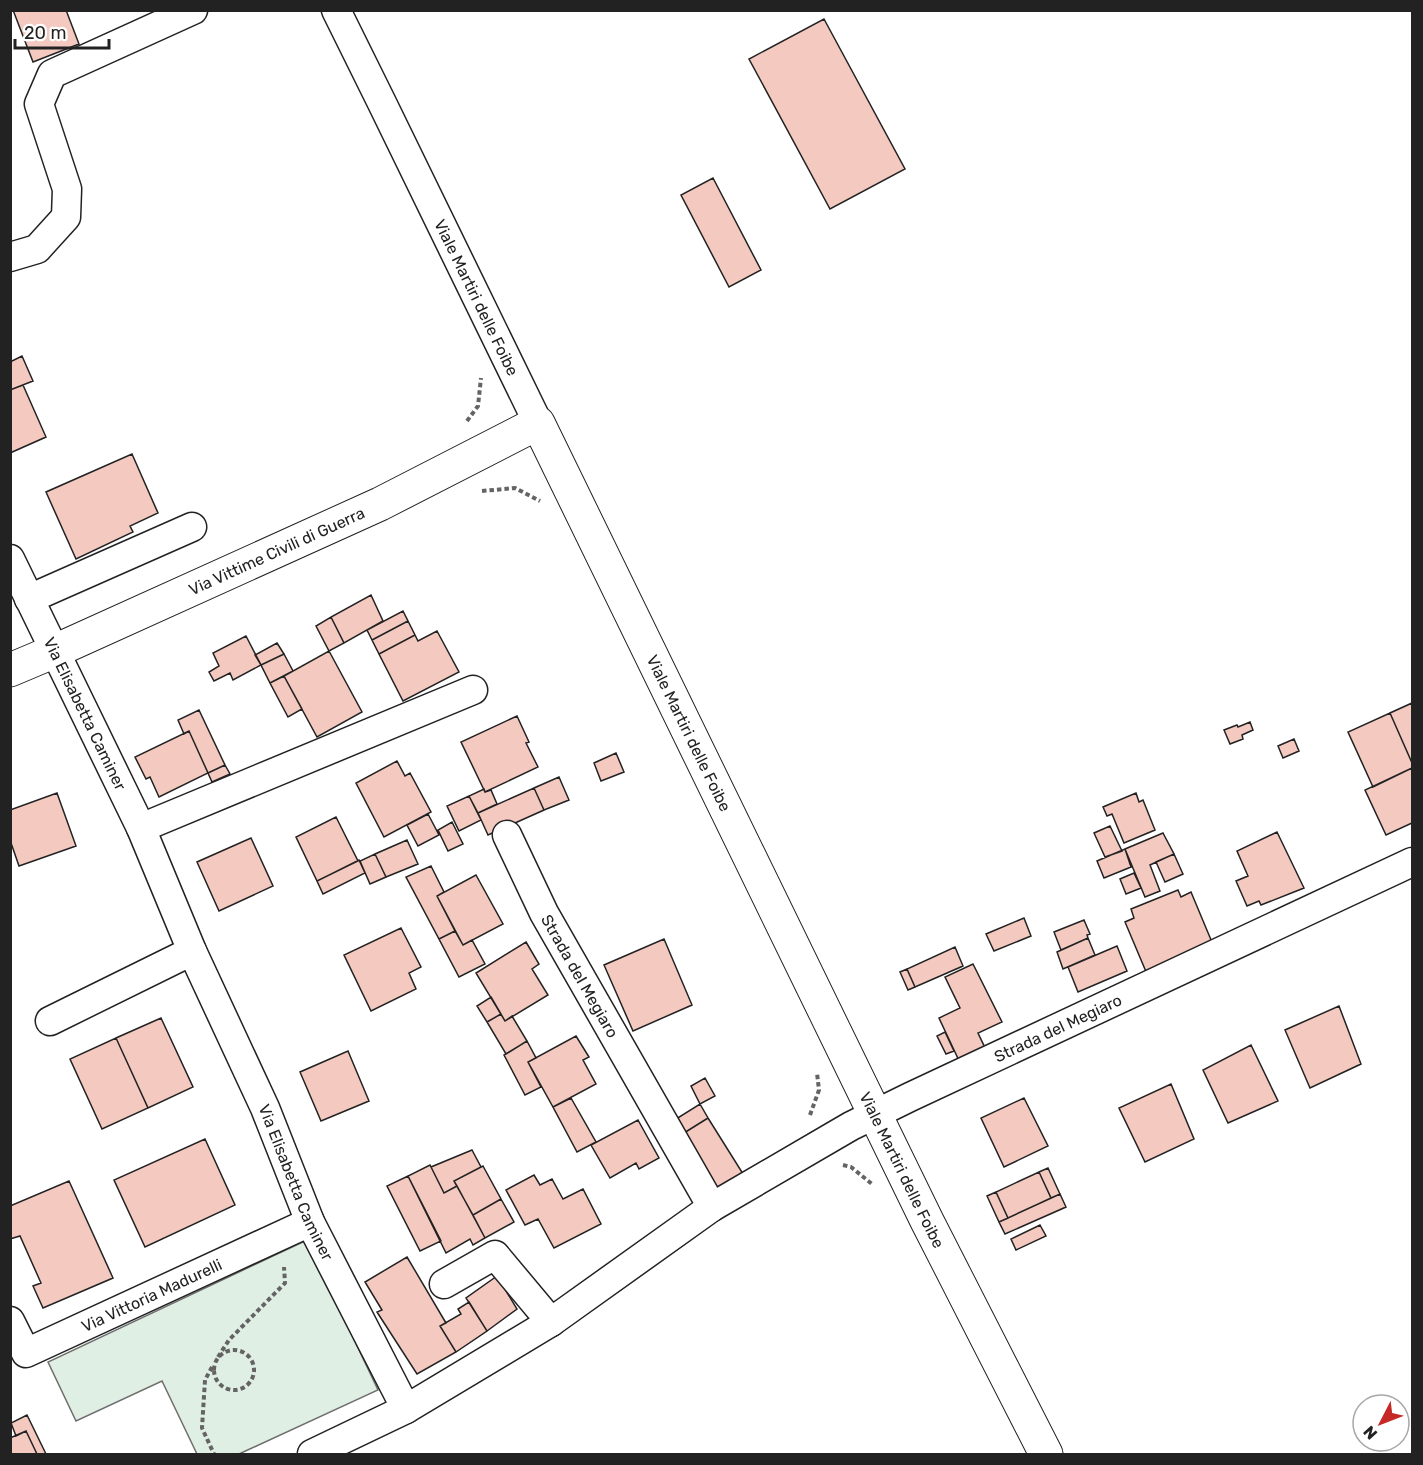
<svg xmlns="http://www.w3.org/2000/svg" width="1423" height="1465" font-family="Rubik,sans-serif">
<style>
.green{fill:#e0efe3;stroke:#6f6f6f;stroke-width:1.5}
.building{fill:#f3c9c0;stroke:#222;stroke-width:1.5}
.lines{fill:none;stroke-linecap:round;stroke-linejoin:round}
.minor-casing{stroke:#222;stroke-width:31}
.tertiary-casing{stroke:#222;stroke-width:35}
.path{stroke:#646464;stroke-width:4;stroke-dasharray:4.5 3;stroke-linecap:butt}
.minor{stroke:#fff;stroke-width:28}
.tertiary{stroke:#fff;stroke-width:33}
.labels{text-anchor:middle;stroke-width:4.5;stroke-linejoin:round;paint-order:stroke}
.street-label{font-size:16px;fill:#222;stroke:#fff}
</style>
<rect width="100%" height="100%" fill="#fff"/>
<path class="green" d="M307,1240L378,1390L239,1454H197L162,1381L76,1421L48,1362Z"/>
<path class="building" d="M13,10H66L79,44L33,62Z
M824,19L905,169L830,209L749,59Z
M713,178L761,270L729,287L681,195Z
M22,356L33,381L10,390V362Z
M23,385L46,437L10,453V390Z
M132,454L158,513L130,526L133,532L76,559L46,492Z
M371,595L383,621L344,643L331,617Z
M403,611L408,621L372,640L367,630Z
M331,617L344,643L329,651L316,626Z
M408,621L415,635L379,654L372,640Z
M437,631L459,672L403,701L379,654L415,635L418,641Z
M246,636L261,665L233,680L230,673L214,681L209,672L219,666L213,653Z
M277,643L284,654L261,665L255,655Z
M329,651L362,712L317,737L284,676Z
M284,654L293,671L270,683L261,665Z
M284,676L302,709L288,717L270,683Z
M1412,703V763L1390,713Z
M199,710L225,765L208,773L189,731L184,734L178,720Z
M1390,713L1412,763V768L1373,787L1348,732Z
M517,716L529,742L526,743L538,767L485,792L461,742Z
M1250,722L1253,730L1242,735L1243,739L1230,744L1224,730L1237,725L1238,727Z
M189,731L208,773L159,797L150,777L146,779L135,757Z
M1294,739L1299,751L1283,758L1278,746Z
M616,753L624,772L601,781L594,763Z
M397,761L405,776L410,773L431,812L384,837L356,783Z
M225,765L230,774L212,782L208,773Z
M1412,768V823L1386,835L1365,790Z
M559,777L569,800L544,810L534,788Z
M534,788L544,810L488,835L478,813Z
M484,789L485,792L491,790L497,804L478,813L469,796Z
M57,793L76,846L19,866L10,840V810Z
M1136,793L1139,802L1143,800L1155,830L1124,843L1112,814L1107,816L1103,807Z
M469,796L481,820L459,831L447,806Z
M428,814L439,835L418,846L407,825Z
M336,817L358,861L317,881L296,837Z
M452,822L463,844L448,851L438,830Z
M1110,826L1122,851L1105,857L1094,833Z
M1277,832L1304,888L1261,905L1259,901L1247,906L1236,881L1248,876L1237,851Z
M1163,833L1174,854L1150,865L1160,891L1145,897L1125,849Z
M251,838L273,886L219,911L197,862Z
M407,840L418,864L386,877L375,854Z
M1125,849L1131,867L1104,878L1097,861Z
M375,854L386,877L370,884L360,861Z
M1174,854L1183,874L1165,882L1156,862Z
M359,860L365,873L323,894L317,881Z
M431,866L444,892L437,896L455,931L439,939L406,877Z
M1134,873L1141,888L1126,894L1120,879Z
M476,875L503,924L463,945L437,896Z
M1178,890L1181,897L1191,892L1214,947L1147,974L1125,922L1134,918L1131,909Z
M1024,918L1031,936L994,951L986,934Z
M1084,920L1090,934L1087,935L1088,938L1061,950L1054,932Z
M401,928L421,967L409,973L416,989L371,1011L344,955Z
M455,931L463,945L472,940L485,964L459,977L439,939Z
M1088,938L1095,955L1063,969L1057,952Z
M664,939L692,1005L633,1031L604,965Z
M526,942L539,964L532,969L548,995L505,1021L476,973Z
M1117,946L1127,971L1078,992L1068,967Z
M955,947L963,966L915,987L907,969Z
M973,964L1002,1022L978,1033L988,1054L962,1067L939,1018L960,1008L945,977Z
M907,969L915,987L908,990L900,972Z
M491,997L501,1014L487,1022L477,1006Z
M1339,1006L1361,1064L1310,1088L1285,1030Z
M501,1014L505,1021L512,1016L527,1041L506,1054L487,1022Z
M161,1018L193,1087L148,1108L116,1038Z
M945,1032L954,1051L946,1054L937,1036Z
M576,1036L589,1057L583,1060L596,1084L553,1107L528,1062Z
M116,1038L148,1108L102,1129L70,1059Z
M527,1041L536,1058L528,1062L541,1087L525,1095L504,1055Z
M1251,1045L1278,1101L1228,1123L1203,1070Z
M348,1051L369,1101L321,1121L300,1072Z
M705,1078L715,1096L700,1104L691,1086Z
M1171,1084L1194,1139L1145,1162L1119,1108Z
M571,1098L596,1142L577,1152L553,1107Z
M1024,1098L1048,1146L1004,1167L981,1118Z
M700,1104L708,1118L684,1133L676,1119Z
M708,1118L745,1177L719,1192L684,1133Z
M638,1120L659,1158L639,1169L636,1163L610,1178L591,1145Z
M205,1139L235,1205L145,1247L114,1180Z
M472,1150L481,1167L454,1181L457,1186L444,1193L431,1167Z
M430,1165L444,1193L457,1186L485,1238L473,1245L470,1239L446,1253L408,1176Z
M483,1166L501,1199L473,1215L454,1181Z
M1048,1168L1060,1194L1051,1198L1039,1172Z
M1039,1172L1051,1198L1008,1218L996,1192Z
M534,1175L540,1185L552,1179L563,1199L583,1189L601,1224L554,1248L538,1219L525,1225L506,1190Z
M408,1176L441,1241L420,1251L387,1186Z
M69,1181L113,1278L43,1308L33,1286L41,1283L20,1236L10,1239V1206Z
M996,1192L1008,1218L999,1222L987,1196Z
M1060,1194L1066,1207L1005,1234L999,1222Z
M501,1199L514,1222L485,1238L473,1215Z
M1040,1225L1046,1236L1016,1250L1011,1239Z
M407,1257L446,1323L440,1326L456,1352L417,1374L377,1312L382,1310L365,1282Z
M497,1276L517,1309L487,1331L466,1298Z
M469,1302L487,1331L456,1352L440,1326L461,1314L458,1309Z
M27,1415L46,1454H37L26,1431L16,1436L11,1423Z
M26,1431L37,1454H10V1438Z"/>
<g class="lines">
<g class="minor-casing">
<g id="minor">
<path id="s1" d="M336,10L382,103L538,423"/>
<path d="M10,257L37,249L66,217L67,189L39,104L52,74L193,10"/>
<path id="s2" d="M10,559L141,828L192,951L265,1108L310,1222L406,1409"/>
<path d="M29,599L192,527"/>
<path d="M141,828L473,690"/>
<path id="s3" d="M507,835L544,913L712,1207"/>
<path d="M50,1021L192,951"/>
<path d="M444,1284L495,1255L551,1322"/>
<path id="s4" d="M10,1321L26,1353L310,1222"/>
<path id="s5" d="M312,1454L406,1409L551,1322L712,1207L851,1126L910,1097L1412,862"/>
</g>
</g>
<g class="tertiary-casing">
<g id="tertiary">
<path id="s6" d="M10,670L55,651L380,504L538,423L927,1221L1046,1454"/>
</g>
</g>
<path class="path" d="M467,421L478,406L481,378
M482,491L515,488L540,501
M810,1115L819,1090L817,1073
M843,1165L851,1167L872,1184
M214 1370a20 20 0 1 1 40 0a20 20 0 1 1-40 0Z
M218,1357L229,1340L285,1283L284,1267
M212,1367L205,1380L202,1428L214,1454"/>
<use href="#minor" class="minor"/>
<use href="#tertiary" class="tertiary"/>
</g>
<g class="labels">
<g class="street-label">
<text dy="6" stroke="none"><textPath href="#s1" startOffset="320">Viale Martiri delle Foibe</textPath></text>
<text dy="6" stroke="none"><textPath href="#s6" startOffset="292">Via Vittime Civili di Guerra</textPath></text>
<text dy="6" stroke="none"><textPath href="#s2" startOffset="172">Via Elisabetta Caminer</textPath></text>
<text dy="6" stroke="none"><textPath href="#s6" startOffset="928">Viale Martiri delle Foibe</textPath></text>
<text dy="6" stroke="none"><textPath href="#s3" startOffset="159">Strada del Megiaro</textPath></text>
<text dy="6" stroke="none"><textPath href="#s5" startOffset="861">Strada del Megiaro</textPath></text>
<text dy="6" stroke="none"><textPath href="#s6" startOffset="1414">Viale Martiri delle Foibe</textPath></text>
<text dy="6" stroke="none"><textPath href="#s2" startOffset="686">Via Elisabetta Caminer</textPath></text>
<text dy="6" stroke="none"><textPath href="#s4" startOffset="174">Via Vittoria Madurelli</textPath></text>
</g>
</g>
<rect width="1423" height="1465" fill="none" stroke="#222222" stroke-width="24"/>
<g transform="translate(1381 1423) rotate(228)"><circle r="28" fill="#ffffff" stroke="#a7a7a7" stroke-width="1.5"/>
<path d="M0-4.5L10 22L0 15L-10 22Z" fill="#c62828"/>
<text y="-9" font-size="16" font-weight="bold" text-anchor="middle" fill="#222222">N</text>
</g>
<path d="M15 39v9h94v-9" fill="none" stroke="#222222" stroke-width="3"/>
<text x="24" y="39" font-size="18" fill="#222222" stroke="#ffffff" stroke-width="4.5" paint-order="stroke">20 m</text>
</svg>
